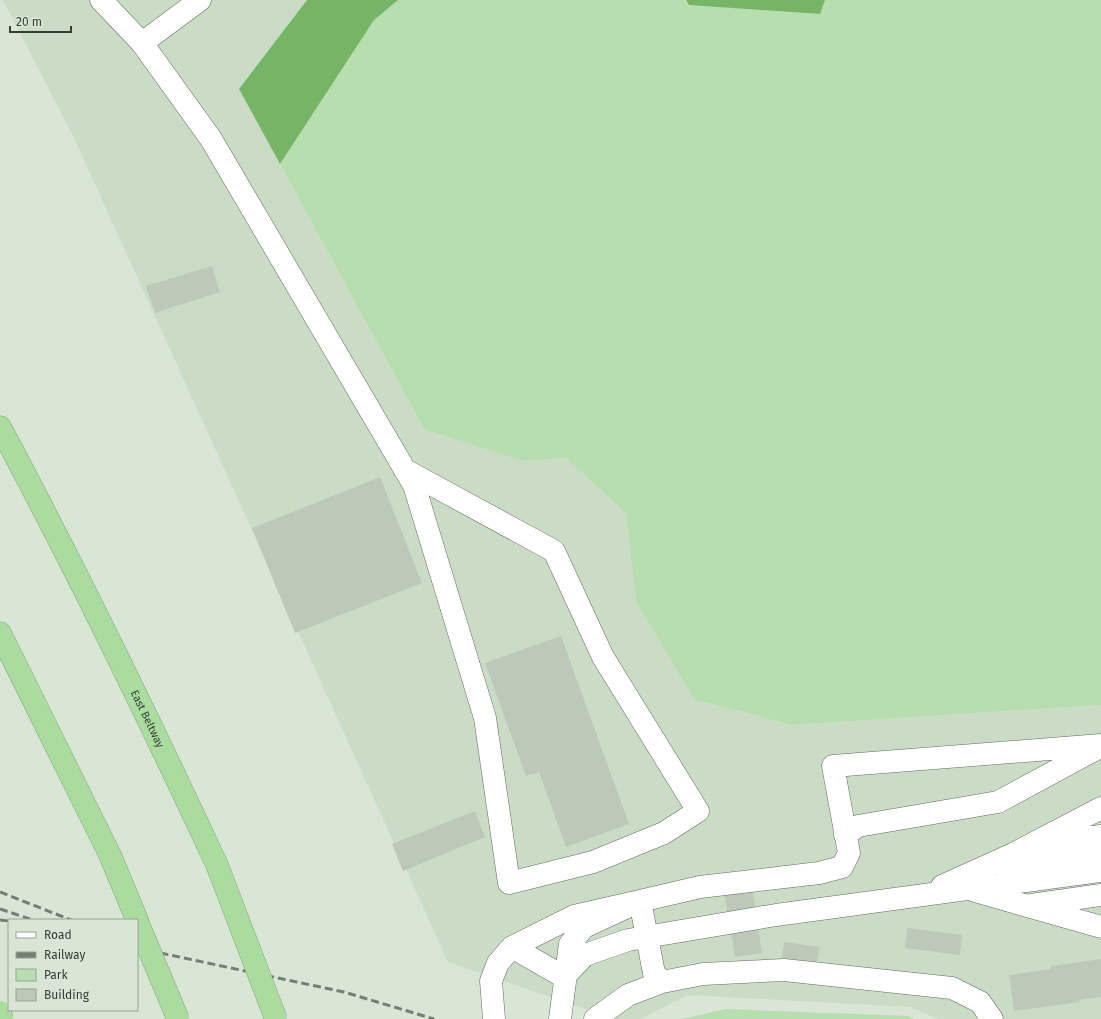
<svg xmlns="http://www.w3.org/2000/svg" width="1101" height="1019" font-family="'Fira Sans',sans-serif">
<style>
.built{fill:#cbdcc6}
.green{fill:#b7deae}
.forest{fill:#76b566}
.building{fill:#bcc9b9}
.lines{fill:none;stroke-linecap:round;stroke-linejoin:round}
.minor-casing{stroke:#616c5e;stroke-width:23}
.highway-casing{stroke:#82a47a;stroke-width:23}
.minor{stroke:#fff;stroke-width:22}
.highway{stroke:#abdc9f;stroke-width:22}
.rail{stroke:#757e74;stroke-width:3;stroke-dasharray:8 4;stroke-linecap:butt}
.highway-bridge-casing{stroke:#82a47a;stroke-width:23;stroke-linecap:butt}
.highway-bridge{stroke:#abdc9f;stroke-width:22}
.labels{text-anchor:middle;stroke-width:3.5;stroke-linejoin:round;paint-order:stroke}
.street-label{font-size:11px;fill:#373c36;stroke:#d9e6d6}
</style>
<rect width="100%" height="100%" fill="#d9e6d6"/>
<path class="built" d="M3,0H307L239,89L424,429L522,461L566,458L626,513L636,601L792,725L1101,705V1019H938L910,1007L687,995L641,1019H614L448,962L74,138Z"/>
<path class="green" d="M398,0H685L689,5L820,14L825,0H1101V705L792,725L694,699L636,601L626,513L566,458L522,461L424,429L280,164L374,20Z
M726,1009L909,1016L913,1019H682Z"/>
<path class="forest" d="M307,0H398L374,20L280,164L239,89Z
M686,0H825L820,14L689,5Z"/>
<path class="building" d="M212,266L220,292L155,313L146,286Z
M380,477L422,583L295,633L252,528Z
M561,636L629,824L566,847L539,772L526,776L485,663Z
M475,811L485,837L403,871L392,844Z
M752,887L762,953L735,957L724,891Z
M907,928L962,935L960,955L905,948Z
M784,942L819,947L817,962L782,958Z
M1101,959V997L1079,1000L1080,1002L1014,1011L1009,975L1051,969V966Z"/>
<g class="lines">
<g class="minor-casing">
<path id="minor" d="M101,0L142,43L211,139L405,470L414,485L485,718L509,883L593,862L664,833L698,811L603,657L554,551L405,470
M142,43L200,0
M845,835L858,826L998,802L1098,748
M1046,843L1101,836
M1003,866L1101,852
M942,886L1013,854L1101,808
M975,891L1101,927
M1031,905L1101,895
M512,947L564,977
M564,977L585,955L628,940L776,915L1101,871
M494,1019L491,981L498,963L512,947L574,916L640,901L654,973L662,982
M560,1019L570,944L584,927L640,901L700,887L819,873L842,867L849,853L833,766L1101,745
M595,1019L628,995L662,982L703,974L784,970L952,988L980,1002L992,1019"/>
</g>
<g class="highway-casing">
<g id="highway">
<path id="s1" d="M0,427C77,571 148,717 217,865"/>
<path d="M0,633L110,855L137,920"/>
</g>
</g>
<use href="#minor" class="minor"/>
<use href="#highway" class="highway"/>
<path class="rail" d="M0,892L71,920
M0,909L33,920
M0,920L9,921
M137,941L152,946
M137,948L344,992L434,1019"/>
<g class="highway-bridge-casing">
<path id="highway-bridge" d="M217,865L276,1019
M137,921L178,1019
M0,1012L2,1019"/>
</g>
<use href="#highway-bridge" class="highway-bridge"/>
</g>
<g class="labels">
<g class="street-label">
<text dy="4" stroke="none"><textPath href="#s1" startOffset="327">East Beltway</textPath></text>
</g>
</g>
<rect x="8" y="919" width="130" height="92" fill="#d9e6d6" stroke="#98a296"/>
<rect x="16" y="932" width="20" height="6" fill="#ffffff" stroke="#98a296"/>
<text x="44" y="939" font-size="12" fill="#373c36">Road</text>
<rect x="16" y="952" width="20" height="6" fill="#757e74" stroke="#98a296"/>
<text x="44" y="959" font-size="12" fill="#373c36">Railway</text>
<rect x="16" y="969" width="20" height="12" fill="#b7deae" stroke="#98a296"/>
<text x="44" y="979" font-size="12" fill="#373c36">Park</text>
<rect x="16" y="989" width="20" height="12" fill="#bcc9b9" stroke="#98a296"/>
<text x="44" y="999" font-size="12" fill="#373c36">Building</text>
<path d="M10 26v6h61v-6" fill="none" stroke="#373c36" stroke-width="2"/>
<text x="16" y="26" font-size="12" fill="#373c36" stroke="#d9e6d6" stroke-width="3" paint-order="stroke">20 m</text>
</svg>
